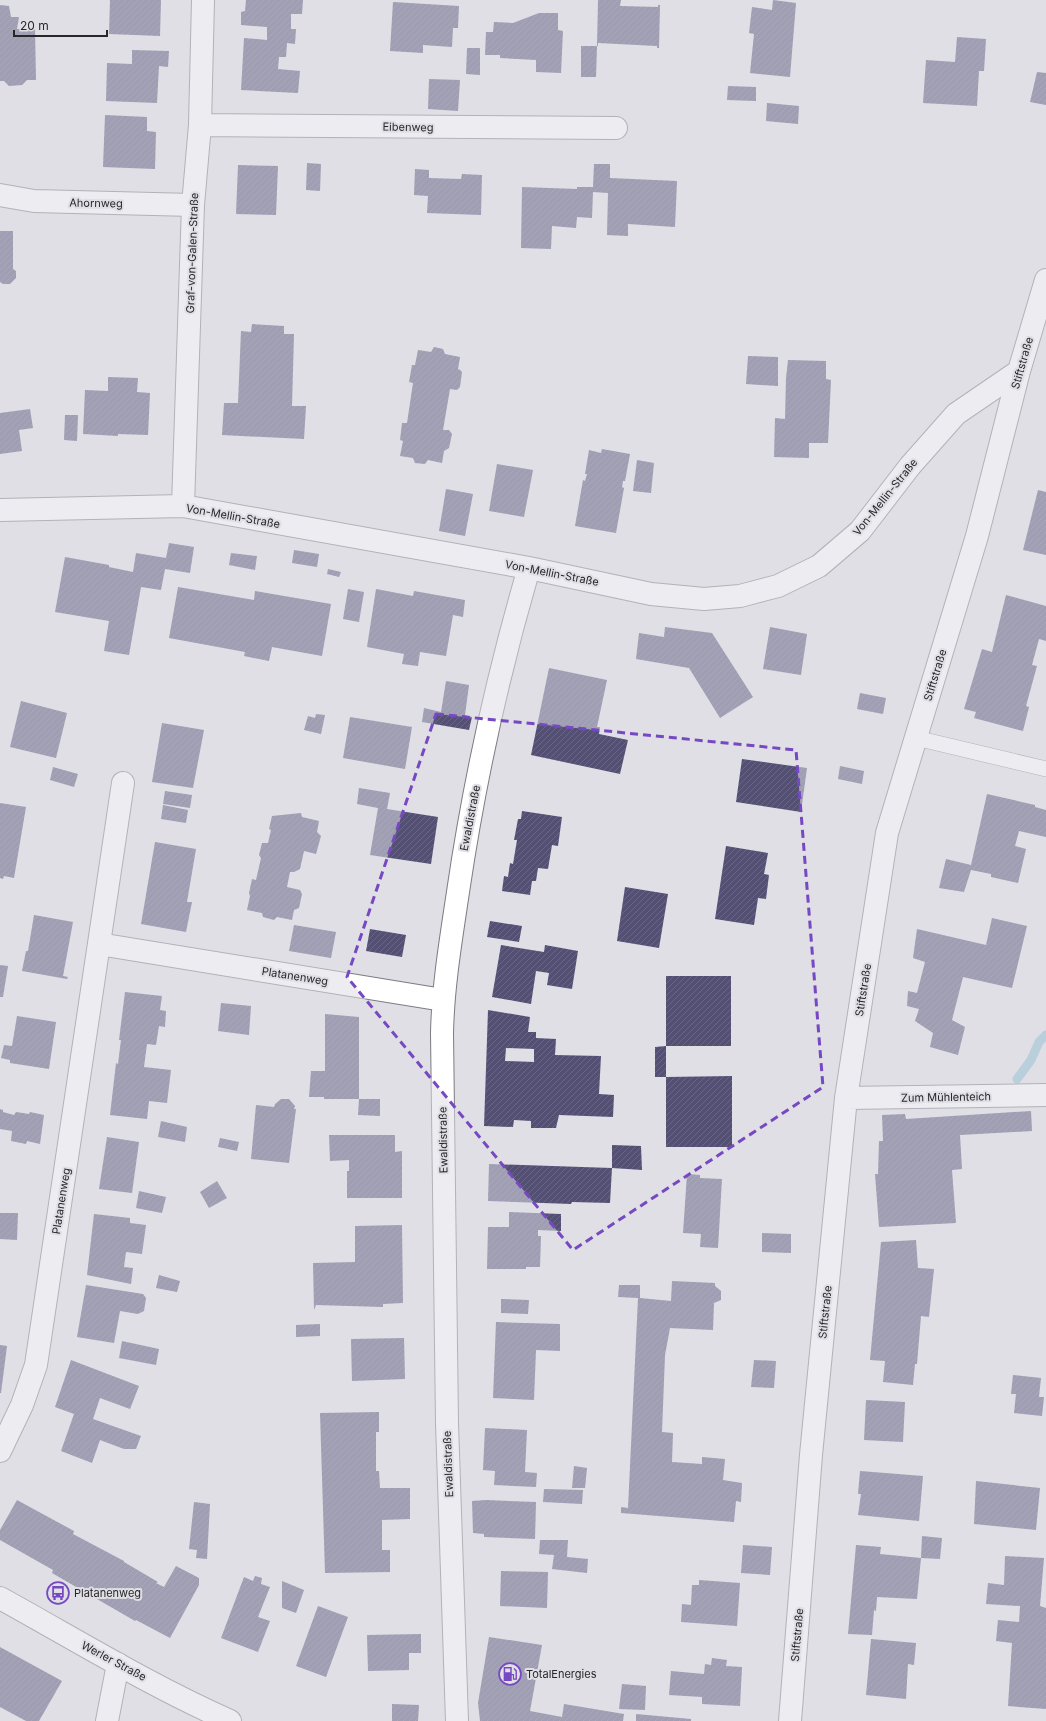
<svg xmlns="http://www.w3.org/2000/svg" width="1046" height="1721" font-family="Inter,sans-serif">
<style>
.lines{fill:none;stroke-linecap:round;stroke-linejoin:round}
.stream{stroke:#8cbdd0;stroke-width:9}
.building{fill:url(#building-hatch);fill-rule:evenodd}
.lane-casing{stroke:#7c7c81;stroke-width:16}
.street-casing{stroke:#7c7c81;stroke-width:24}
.primary-casing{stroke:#7c7c81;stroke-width:24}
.lane{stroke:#fff;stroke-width:15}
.street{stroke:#fff;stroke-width:22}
.primary{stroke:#fff;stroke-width:22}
.marked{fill:none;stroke:#7648c1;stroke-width:3;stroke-dasharray:8 5;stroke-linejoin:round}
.labels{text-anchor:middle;stroke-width:4;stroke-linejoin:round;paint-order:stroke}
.street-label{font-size:11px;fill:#272729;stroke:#dfdfe5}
.poi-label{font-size:11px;fill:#272729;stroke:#dfdfe5;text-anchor:start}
</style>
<defs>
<pattern id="building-hatch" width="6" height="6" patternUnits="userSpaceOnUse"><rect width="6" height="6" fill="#535074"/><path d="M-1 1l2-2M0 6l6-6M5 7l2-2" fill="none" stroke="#686683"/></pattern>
</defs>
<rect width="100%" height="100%" fill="#dfdfe5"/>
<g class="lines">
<path class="stream" d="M1017,1079L1031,1060L1039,1042L1046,1035"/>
</g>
<path class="building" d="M110,0H161L160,36L109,34Z
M246,0H303L302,14H291V29H296L295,44L287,43L286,57H279L278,69L300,71L298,93L241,90L244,38L267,40V27L241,25V12L245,11Z
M598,0H621L620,6L658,7V5H660L659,48H657V46L598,43V46H597Z
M773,0L796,3L790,77L750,73L754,34L749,33L752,7L772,10Z
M393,2L459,6L458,28H453L452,47L423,45V53L390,51Z
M0,5L9,6L11,17H19L17,29H35L36,80H27L22,85L9,86L4,81H0Z
M539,13H558V30L563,31L561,73L536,72V60L500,58V55H485L486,32H493L494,22L513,23Z
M957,37L986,39L984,71H979L977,106L923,103L926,60L955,62Z
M581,46H597L596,77H581Z
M467,48H480V75L466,74Z
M132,50L169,51L168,67L159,66L157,103L106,101L107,63L132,64Z
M1037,72L1046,73V105L1030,102Z
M429,79L460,80L458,111L428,109Z
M728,86L756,87V101L727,100Z
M767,103L799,106L798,124L766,121Z
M105,115L147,117V131L156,132L155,169L103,167Z
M307,163L321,164L320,191L306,190Z
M594,164H610V178L677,181L675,227L628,224V236L607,235L608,193L593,192L592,218L577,217L576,228L552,226L551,249L521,248L522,187L577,189V187H593Z
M238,165L278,166L276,215L236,214Z
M415,169L429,170V178L461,179L462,174L482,175L481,215L427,213L428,196L414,195Z
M0,231H13V269L16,271V278L10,284H3L0,282Z
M252,324L284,326V334H294L292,406H306L304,439L222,435L224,403H238L241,331L251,332Z
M434,347L443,349L445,354L460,357L458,369L460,370L462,372L460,387L457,390L450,389L443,430H449L452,434L449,448L444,451L442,463L428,460L425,464L415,463L413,458L400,456L403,441L400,440L402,423H407L413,383L409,382L412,365H415L418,350L431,352Z
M748,356L778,357V386L746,384Z
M788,360L826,361V379L831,380L828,443H809V458L774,457L775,418L785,419L786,378Z
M108,377L138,378L137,392L150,393L148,435L118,434V436L83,434L85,390L108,391Z
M30,409L33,428L19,430L22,451L0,454V413Z
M65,415H78L77,441L64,440Z
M602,449L630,454L625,481H623L622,487L624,488L616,533L575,526L583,480L585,481L587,474H585L589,450L601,453Z
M637,460L654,463L651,493L633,491Z
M497,464L533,470L524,517L489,511Z
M446,489L473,494L465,536L439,531Z
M1038,490L1046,492V555L1023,550Z
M169,543L194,547L190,573L165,569L161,590L141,587L129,655L104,651L109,621L55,612L65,557L109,565V567L133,572L136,553L166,558Z
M294,550L319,554L317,567L292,563Z
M231,553L257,556L255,570L229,565Z
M328,569L341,572L339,577L327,574Z
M178,587L254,600L255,591L331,604L322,656L272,647L269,661L244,656L245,652L169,638Z
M348,589L364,592L359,622L343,619Z
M376,589L413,596L414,591L465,600L463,617L453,615L446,656L420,652L418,666L402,664L404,654L367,647Z
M1006,595L1046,606V641L1039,639L1032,665L1037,666L1026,706L1029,707L1023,731L974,718L976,712L964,709L982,649L992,652Z
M665,627L712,633L753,697L720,718L689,668L636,659L639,633L664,637Z
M770,627L807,634L801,675L763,669Z
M549,668L607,680L597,727H600L599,734L628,740L620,774L531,755Z
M446,681L469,685L465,715L472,717L469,730L422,722L424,708L441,712Z
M860,693L886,698L883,714L857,709Z
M21,701L67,713L56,758L10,747Z
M316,714L325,715L321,734L304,730L308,716L315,718Z
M350,717L412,727L405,769L343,758Z
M162,723L204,730L193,788L152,782Z
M742,759L807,768L801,812L736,802Z
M840,766L864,771L862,784L838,779Z
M53,767L78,774L74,787L50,780Z
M359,788L390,793L387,809L438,817L431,864L370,855L378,808L357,804Z
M165,791L192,795L190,808L163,804Z
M987,794L1035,805V807L1046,810V837L1019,831L1015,846L1026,849L1018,883L991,877V874L971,870L964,892L939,888L946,859L971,865Z
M0,803L26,807L14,878L4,876L3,879L0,878Z
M163,805L188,810L186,823L161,819Z
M522,811L562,817L558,846L552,845L548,869L538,868L536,881H532L530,895L502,891L504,876L508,877L510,863L513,864L517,840H514L518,819H521Z
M301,813L302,817L319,821L317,832L321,836L316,854L304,851L300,869L294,872H290L287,887L300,890L302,894L299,908L294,910L292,920L277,917L274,920L263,917L262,913L247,910L250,896L249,893L252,879L256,880L261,858L259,855L262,843H268L271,830L269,829L272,816Z
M155,842L196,849L187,902H192L186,932L141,924Z
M726,846L768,853L764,874L769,875L766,899L758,898L754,925L715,919Z
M625,887L668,894L659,948L617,941Z
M34,915L73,922L63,976L68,977L67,979L22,971L26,951H28Z
M992,918L1027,926L1012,988L963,977L952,1020L965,1027L958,1055L930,1047L933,1033L915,1021L919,1009L907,1006L908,991L917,993L925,962L913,958L917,929L986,945Z
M490,921L522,926L519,942L487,937Z
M294,925L336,932L331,958L289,951Z
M370,929L406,935L402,957L366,951Z
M501,945L544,952L545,945L578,951L572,989L547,985L549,973L536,971L531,1004L492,997Z
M0,965L8,966L3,997H0Z
M666,976H731V1046H666Z
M125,992L162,996L160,1010L166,1011L165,1027L159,1026L156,1045L147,1044L144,1067L171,1070L167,1103L149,1101L147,1119L110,1115L116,1063L118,1064L121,1040H119Z
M221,1003L251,1006L249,1035L218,1031Z
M488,1010L530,1017L528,1032H536V1038L556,1039L555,1055L601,1056L599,1094L614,1095L613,1117L559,1115L556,1128H531V1121L514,1120L513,1127L484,1126ZM506,1048L534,1049V1062L505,1061Z
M325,1014L359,1017V1099H324V1097H309L311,1071H325Z
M17,1016L56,1022L49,1069L10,1063V1060L1,1058L4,1045L12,1046Z
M666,1046V1077H655V1047Z
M732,1076V1147H666V1077Z
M281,1099H289L295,1106L294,1109H296L289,1163L251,1159L256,1105L274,1107L275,1104Z
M359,1099H380V1116L358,1115Z
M0,1109L3,1110V1112L14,1115L16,1112L29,1114L30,1112L44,1115L40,1144L27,1141L26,1144L11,1141L12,1131L0,1129Z
M1031,1111L1032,1131L960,1135L962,1169L952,1170L956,1223L879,1227L875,1174H878L879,1141H883L882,1115L905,1114L906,1119Z
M161,1121L187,1127L185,1142L158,1137Z
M329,1135H395V1152L402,1151V1198H347V1171H349V1160L330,1161Z
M107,1137L139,1142L132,1193L99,1189Z
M220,1138L239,1142L237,1151L218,1147Z
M612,1145L641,1146L642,1170L612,1168Z
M489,1164L612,1168L610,1203L572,1202L571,1204L488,1201Z
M687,1174L700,1175V1178L722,1179L718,1248L700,1247L701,1234L683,1233Z
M217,1181L227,1198L209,1208L200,1192Z
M139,1191L166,1197L162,1213L136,1208Z
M509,1212L561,1214V1231L538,1230V1236H541L540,1267H526V1269H487L488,1227H509Z
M0,1213H18L17,1240L0,1239Z
M94,1214L130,1218V1223L146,1225L142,1254L126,1252L124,1267L133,1268L131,1284L87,1275Z
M402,1225L403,1303L383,1304V1307L316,1305L314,1310L313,1263L355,1262V1226Z
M762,1233L791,1234V1253L762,1252Z
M916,1240L918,1268L934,1269L929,1317L921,1316L917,1364H915L913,1385L883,1382L885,1361L870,1360L881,1242Z
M159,1275L180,1281L177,1292L156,1288Z
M672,1281L715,1283V1286L721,1291V1300L714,1303L713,1330L670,1328L665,1355L662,1432L673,1433L672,1462L702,1464V1457L725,1459L723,1480L742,1483L741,1502L736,1501L734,1522L621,1513V1507L628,1508L638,1298L618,1297L619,1285H640V1298L671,1301Z
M86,1285L143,1294L146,1298L144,1311L138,1314L120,1311L114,1343L77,1337Z
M501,1299L529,1300L528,1314L501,1313Z
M496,1322L560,1324V1351L536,1350L534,1400L493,1398Z
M320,1324V1336L296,1337V1325Z
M404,1338L405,1379L352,1381L351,1339Z
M122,1341L159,1349L156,1365L119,1358Z
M0,1345L7,1346L1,1393H0Z
M71,1360L139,1386L130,1409L100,1398L93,1419L141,1436L136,1449H124L100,1440L92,1463L61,1451L74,1414L55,1407Z
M754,1360L776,1361L774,1388L751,1387Z
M1013,1375L1041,1378L1039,1397H1044L1042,1416L1014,1413L1016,1394H1011Z
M866,1400L905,1402L903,1442L864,1440Z
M379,1412V1432H376V1471H379L380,1488H410V1519L382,1520V1550H390V1572L325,1573L320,1413Z
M485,1428L527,1430L525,1472L537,1473L536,1487L494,1485L495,1471L483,1470Z
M574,1466L587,1468L585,1488H572Z
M860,1471L923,1476L919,1521L858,1515L861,1494H858Z
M976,1481L1040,1488L1036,1530L974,1524Z
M544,1489L583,1490L582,1504L543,1502Z
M17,1500L74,1531L73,1534L124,1561V1562L158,1582L156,1583L164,1587L176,1566L199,1578V1585L170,1638L136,1620L135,1621L52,1573L53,1570L0,1540V1530Z
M486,1500L536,1502L535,1539L484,1537V1534L473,1533L472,1501Z
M194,1502L210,1504L207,1559L196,1558L197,1550L189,1549Z
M922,1536L942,1538L940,1559L921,1558Z
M540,1540H568L567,1557L588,1559L587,1573L552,1569L554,1555L539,1554Z
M743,1545L772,1547L770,1575L741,1573Z
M856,1545L881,1547L880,1554L921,1558L917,1599L877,1597L876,1611L874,1610L872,1635L848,1634Z
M1005,1556L1044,1558L1040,1606L1046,1608V1709L1008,1706L1012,1643L996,1641L998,1620L1019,1622L1020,1606L986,1604L988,1583L1004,1585Z
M501,1571L548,1572L547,1608L500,1606Z
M255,1576L262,1578L261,1584L270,1587L258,1617L270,1621L258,1652L221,1638L244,1577L253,1581Z
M699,1580L740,1583L737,1626L681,1622L682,1604L691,1605L692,1585H699Z
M282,1581L304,1590L296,1613L282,1608Z
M318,1606L348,1617L326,1677L296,1666Z
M421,1634V1653H409V1670L368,1671L367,1635Z
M489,1637L542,1645L530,1711L562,1717L564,1704L624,1714L623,1721H480L478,1703Z
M871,1639L916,1643L914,1665L908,1664L906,1699L866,1695Z
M0,1647L62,1681L39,1721H26L0,1707Z
M712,1658L727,1660L726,1666L742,1667L740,1706L702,1704V1697L669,1695L671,1671L704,1674L705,1664L711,1665Z
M622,1684L646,1686L645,1710L619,1709Z
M392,1704L419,1705L418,1721H392Z
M636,1714L691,1719V1721H636Z"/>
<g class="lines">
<g class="lane-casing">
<path id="lane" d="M916,738L1046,769"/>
</g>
<g class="street-casing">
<path id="street" d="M200,125L616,128
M0,195L34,201L193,205
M183,506L193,205L200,125L203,0
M0,510L183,506L529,568L651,594L704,599L740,596L778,586L819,566L860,531L910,466L956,414L1019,371
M99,944L443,1000
M846,1098L1046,1095
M0,1451L22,1405L36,1365L123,783
M107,1721L118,1664
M457,1721L447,1423L442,1033C443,986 451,939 458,892C474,783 498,674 529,568
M790,1721L811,1455L846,1098L887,833L977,536L1019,371L1046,280"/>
</g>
<g class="primary-casing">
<path id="primary" d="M0,1598C76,1640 151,1686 230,1721"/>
</g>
<use href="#lane" class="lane"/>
<use href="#street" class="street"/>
<use href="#primary" class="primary"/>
</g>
<path d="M0 0H1046V1721H0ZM436,714L796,750L823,1087L573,1250L347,977Z" fill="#dfdfe5" fill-opacity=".55" fill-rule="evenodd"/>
<path class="marked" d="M436,714L796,750L823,1087L573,1250L347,977Z"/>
<defs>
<g id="bus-ring" transform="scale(1.15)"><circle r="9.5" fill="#dfdfe5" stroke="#7648c1" stroke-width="1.5"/><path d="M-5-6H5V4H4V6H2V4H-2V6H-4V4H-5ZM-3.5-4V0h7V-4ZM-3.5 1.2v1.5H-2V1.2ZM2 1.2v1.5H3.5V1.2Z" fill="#7648c1"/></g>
<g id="fuel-ring" transform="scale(1.15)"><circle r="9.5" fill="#dfdfe5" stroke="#7648c1" stroke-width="1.5"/><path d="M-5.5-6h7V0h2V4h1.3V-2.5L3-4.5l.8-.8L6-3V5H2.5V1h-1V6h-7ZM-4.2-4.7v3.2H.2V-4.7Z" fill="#7648c1"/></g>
</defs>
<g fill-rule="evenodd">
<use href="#bus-ring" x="58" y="1593"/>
<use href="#fuel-ring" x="510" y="1674"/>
</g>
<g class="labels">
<g class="street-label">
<text transform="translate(408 127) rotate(1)" y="4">Eibenweg</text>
<text transform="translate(96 203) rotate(1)" y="4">Ahornweg</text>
<text transform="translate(192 253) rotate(-88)" y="4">Graf-von-Galen-Straße</text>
<text transform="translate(1022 363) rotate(-74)" y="4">Stiftstraße</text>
<text transform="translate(885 497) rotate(-51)" y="4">Von-Mellin-Straße</text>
<text transform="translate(233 516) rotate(10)" y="4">Von-Mellin-Straße</text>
<text transform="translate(552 573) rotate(11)" y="4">Von-Mellin-Straße</text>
<text transform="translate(935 675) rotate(-73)" y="4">Stiftstraße</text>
<text transform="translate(470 818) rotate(-79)" y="4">Ewaldistraße</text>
<text transform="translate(295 976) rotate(9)" y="4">Platanenweg</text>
<text transform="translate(863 990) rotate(-81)" y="4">Stiftstraße</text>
<text transform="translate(946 1097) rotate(-1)" y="4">Zum Mühlenteich</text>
<text transform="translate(443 1140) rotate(-91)" y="4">Ewaldistraße</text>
<text transform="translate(61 1201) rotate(-81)" y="4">Platanenweg</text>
<text transform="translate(825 1312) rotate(-84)" y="4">Stiftstraße</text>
<text transform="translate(448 1464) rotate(-92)" y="4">Ewaldistraße</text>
<text transform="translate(797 1635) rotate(-85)" y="4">Stiftstraße</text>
<text transform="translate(114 1661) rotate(28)" y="4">Werler Straße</text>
</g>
<g class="poi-label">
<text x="74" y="1597">Platanenweg</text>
<text x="526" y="1678">TotalEnergies</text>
</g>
</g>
<path d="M14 30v6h93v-6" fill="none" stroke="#272729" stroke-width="2"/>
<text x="20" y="30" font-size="12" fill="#272729" stroke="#dfdfe5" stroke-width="3" paint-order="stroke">20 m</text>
</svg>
